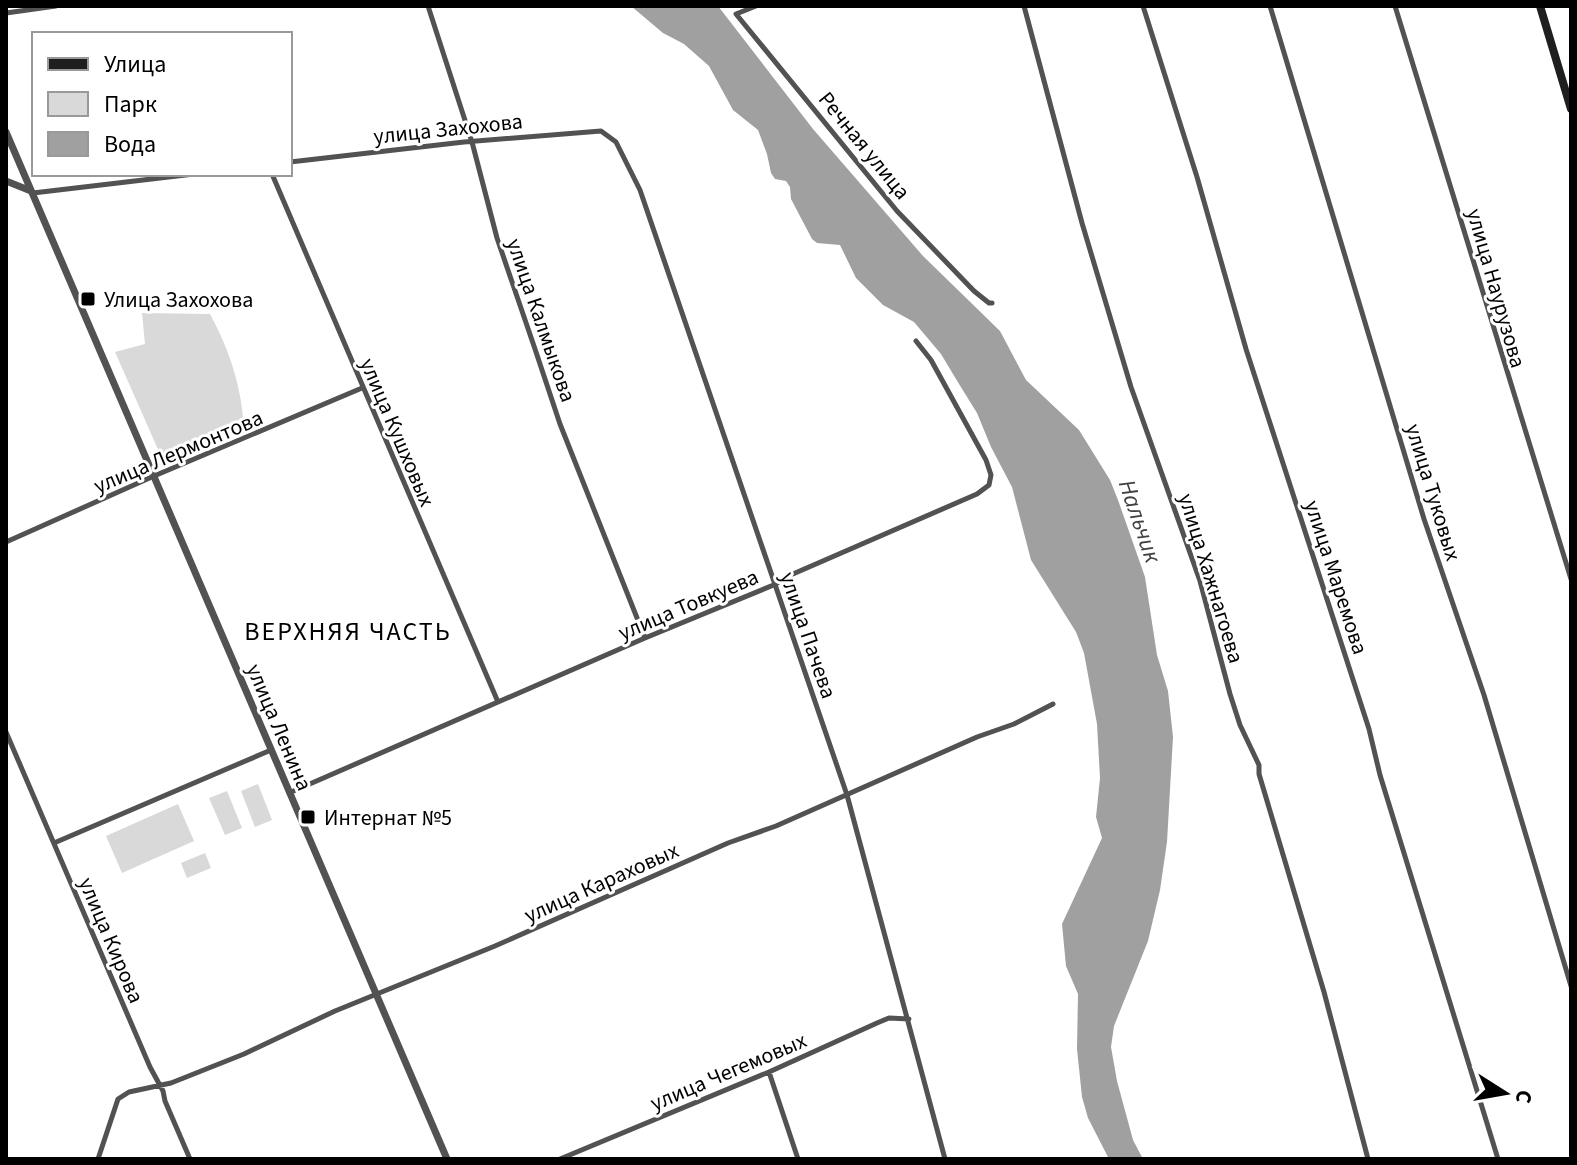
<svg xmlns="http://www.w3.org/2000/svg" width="1577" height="1165" font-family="'Source Sans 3',sans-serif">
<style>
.green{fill:#d9d9d9}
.water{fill:#a0a0a0}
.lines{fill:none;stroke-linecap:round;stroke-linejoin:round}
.minor{stroke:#525252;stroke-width:5}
.tertiary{stroke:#525252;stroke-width:7}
.secondary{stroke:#1f1f1f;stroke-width:8}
.poi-dot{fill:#000;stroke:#fff;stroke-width:3}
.labels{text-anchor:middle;stroke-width:6;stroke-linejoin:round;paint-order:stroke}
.street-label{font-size:22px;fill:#000;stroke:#fff}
.poi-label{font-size:22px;fill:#000;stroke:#fff;text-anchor:start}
.water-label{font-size:24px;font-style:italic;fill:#414141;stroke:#fff}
.quarter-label{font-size:26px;letter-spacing:2px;fill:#000;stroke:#fff}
</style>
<rect width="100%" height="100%" fill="#fff"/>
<path class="green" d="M142,313L210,314C230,351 242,388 244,430L164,463L115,352L145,344Z
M258,784L272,820L255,827L241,791Z
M227,791L242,828L225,835L209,798Z
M178,804L194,841L122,873L106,836Z
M205,853L211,868L187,878L181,863Z"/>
<path class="water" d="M631,6H718L813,129L923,256L1000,331L1026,380L1079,430L1110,480L1118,500L1145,577L1157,655L1168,691L1173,737L1167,842L1160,890L1148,941L1114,1026L1111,1047L1117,1081L1133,1140L1143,1159H1109L1088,1118L1082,1097L1077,1049L1078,994L1066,966L1062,924L1102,838L1096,817L1100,778L1097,724L1084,653L1076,632L1031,560L1012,487L991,447L977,413L959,384L941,354L914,322L883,305L856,278L840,245L817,243L812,239L791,199L790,187L786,181L775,179L771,173L767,154L758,130L733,110L709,66L684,44L663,33Z"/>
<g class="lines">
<path class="minor" d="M428,6L472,142L497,238L535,349L560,424L645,638
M756,6L736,14L897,211L974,291L989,303H992
M1024,6L1082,223L1131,387L1200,581L1230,694L1240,725L1259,765V774L1324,992L1368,1159
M1143,6L1197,177L1246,349L1369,729L1380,775L1498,1159
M1270,6L1424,519L1484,695L1571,986
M1395,6L1571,579
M6,13L56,6
M290,162L464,142L601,131L616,142L640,190L847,795L945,1159
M272,174L498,702
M33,193L194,174
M6,542L154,476L362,388
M6,732L150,1067L163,1091L165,1101L190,1159
M289,793L645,638L776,584L786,577L977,494L989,485L991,475L986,460L931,360L916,341
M54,843L271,750
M769,1072L798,1159
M98,1159L118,1099L129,1092L171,1083L244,1054L335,1011L495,946L728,843L776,826L977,737L1014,724L1053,704
M560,1159L769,1072L877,1023L889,1018L909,1019"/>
<path class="tertiary" d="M6,132L447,1159
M6,181L31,191"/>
<path class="secondary" d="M1540,6L1571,109"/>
</g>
<g class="poi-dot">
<rect x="80" y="291" width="16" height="16" rx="4"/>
<rect x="300" y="809" width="16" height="16" rx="4"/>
</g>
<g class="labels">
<g class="street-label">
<text transform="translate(448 128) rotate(-6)" y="8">улица Захохова</text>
<text transform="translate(865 145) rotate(51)" y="8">Речная улица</text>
<text transform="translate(1497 288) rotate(74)" y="8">улица Наурузова</text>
<text transform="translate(542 320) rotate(71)" y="8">улица Калмыкова</text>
<text transform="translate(398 432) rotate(67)" y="8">улица Кушховых</text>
<text transform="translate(178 451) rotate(-23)" y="8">улица Лермонтова</text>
<text transform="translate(1434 492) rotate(73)" y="8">улица Туковых</text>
<text transform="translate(1337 577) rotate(72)" y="8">улица Маремова</text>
<text transform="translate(1212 578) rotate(73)" y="8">улица Хажнагоева</text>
<text transform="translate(688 604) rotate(-23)" y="8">улица Товкуева</text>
<text transform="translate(809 635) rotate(71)" y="8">улица Пачева</text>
<text transform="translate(280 727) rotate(67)" y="8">улица Ленина</text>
<text transform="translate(601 882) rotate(-24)" y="8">улица Караховых</text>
<text transform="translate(112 940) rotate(67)" y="8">улица Кирова</text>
<text transform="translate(728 1071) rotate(-23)" y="8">улица Чегемовых</text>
</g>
<g class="poi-label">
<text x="104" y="307">Улица Захохова</text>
<text x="324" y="825">Интернат №5</text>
</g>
<g class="water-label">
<text transform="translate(1140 521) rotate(71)" y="8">Нальчик</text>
</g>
<g class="quarter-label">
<text x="348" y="640">ВЕРХНЯЯ ЧАСТЬ</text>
</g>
</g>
<rect width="1577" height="1165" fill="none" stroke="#000000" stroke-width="16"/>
<rect x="32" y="32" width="260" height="144" fill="#ffffff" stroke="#999999" stroke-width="2"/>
<rect x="48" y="58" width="40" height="12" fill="#1f1f1f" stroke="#999999" stroke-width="2"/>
<text x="104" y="72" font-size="24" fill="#000000">Улица</text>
<rect x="48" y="92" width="40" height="24" fill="#d9d9d9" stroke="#999999" stroke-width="2"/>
<text x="104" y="112" font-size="24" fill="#000000">Парк</text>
<rect x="48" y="132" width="40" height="24" fill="#a0a0a0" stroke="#999999" stroke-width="2"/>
<text x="104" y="152" font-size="24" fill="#000000">Вода</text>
<g transform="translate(1505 1093) rotate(101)" stroke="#ffffff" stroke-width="6" paint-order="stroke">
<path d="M0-6L14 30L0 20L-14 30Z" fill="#000000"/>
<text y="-12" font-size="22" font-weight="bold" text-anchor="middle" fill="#000000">С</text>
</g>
</svg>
